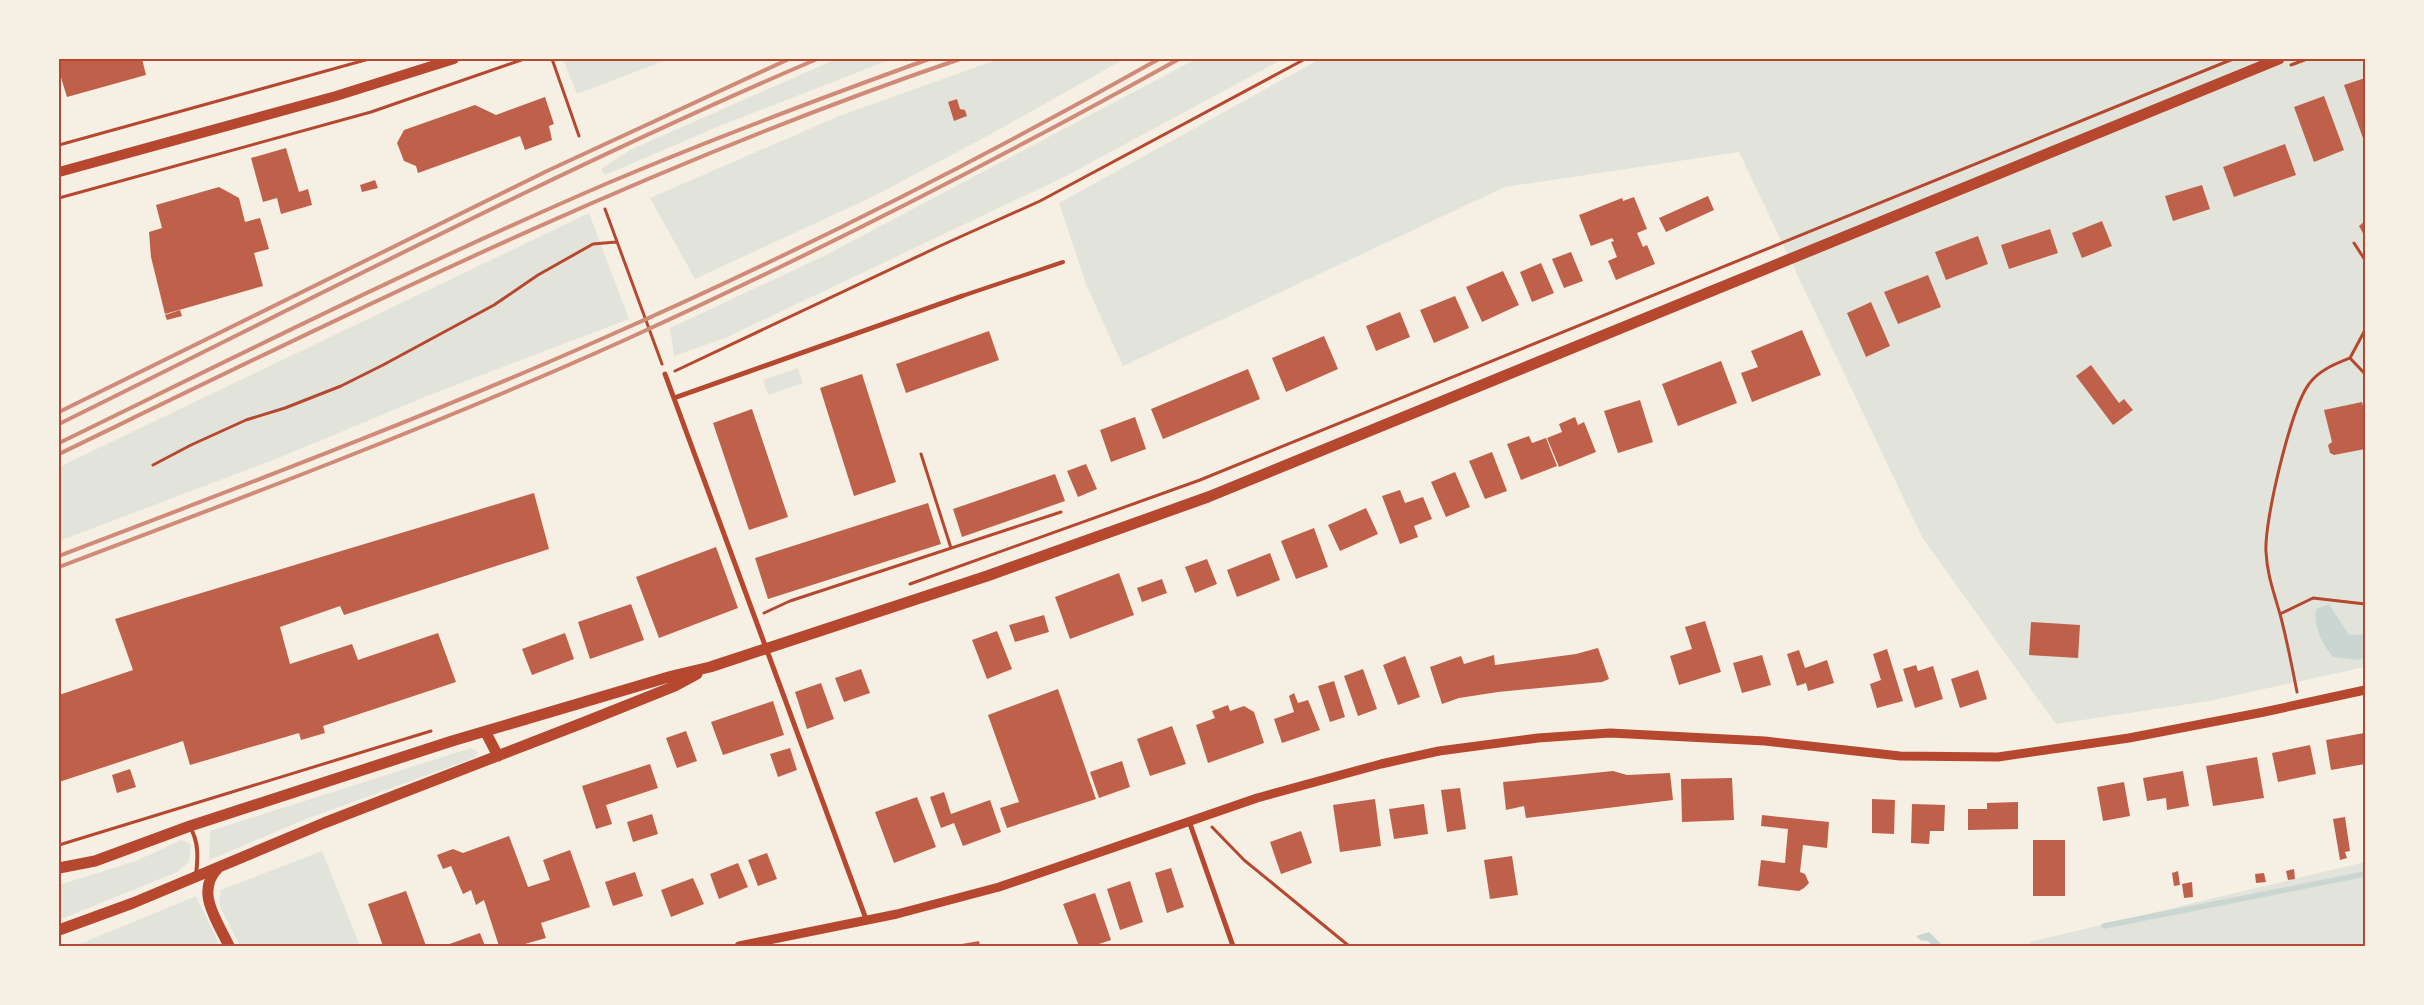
<svg xmlns="http://www.w3.org/2000/svg" width="2424" height="1005" font-family="Ubuntu,sans-serif">
<style>
.green{fill:#e2e4dc}
.water{fill:#c9d6d2}
.lines{fill:none;stroke-linecap:round;stroke-linejoin:round}
.stream{stroke:#c9d6d2;stroke-width:5.5}
.building{fill:#bf614a}
.path{stroke:#b5482f;stroke-width:3}
.service{stroke:#b5482f;stroke-width:4}
.minor{stroke:#b5482f;stroke-width:5}
.tertiary{stroke:#b5482f;stroke-width:9}
.secondary{stroke:#b5482f;stroke-width:10}
.primary{stroke:#b5482f;stroke-width:11}
.rail{stroke:#cf8b77;stroke-width:4}
.neatline{fill:none;stroke:#b5482f;stroke-width:2}
</style>
<rect width="100%" height="100%" fill="#f6efe4"/>
<path class="green" d="M563,59H669L577,94Z
M836,59H892L717,127L605,175L601,169L630,150Z
M999,59H1124L991,134L874,196L695,279L650,198L839,116Z
M1196,59H1283L1066,176L725,338L674,356L670,328L824,256Z
M1320,59H2365V667L2209,701L2056,724L1922,537L1739,152L1505,187L1123,366L1086,284L1059,203Z
M589,213L629,319L427,396L281,457L59,541V467Z
M798,368L803,383L768,395L763,380Z
M471,748L478,752L474,758L306,819L209,860L210,831Z
M181,840L191,844L189,862L177,872L59,920V885L136,861Z
M322,851L360,946H240L219,905L221,890Z
M2365,862V946H2030V942Z
M196,896L220,946H75Z"/>
<path class="water" d="M2329,604L2349,635L2365,634V658L2357,660L2333,657C2321,642 2314,629 2316,609Z
M1929,932L1943,946H1932L1928,941L1920,940L1916,936Z"/>
<g class="lines">
<path class="stream" d="M2104,926L2365,874"/>
</g>
<path class="building" d="M59,59H142L146,75L67,97L59,71Z
M2365,78V141H2364L2344,85Z
M2324,96L2344,150L2314,162L2294,107Z
M545,97L554,124L549,126L552,140L525,150L520,136L418,173L416,166L404,161L397,143L404,130L475,105L496,115Z
M957,99L960,109L965,110L967,116L954,121L948,102Z
M2285,144L2296,175L2234,197L2223,167Z
M286,148L299,192L308,189L312,205L281,214L277,198L263,202L251,158Z
M375,180L378,188L362,192L360,185Z
M2202,185L2210,209L2173,221L2165,196Z
M219,187L239,198L245,222L260,218L269,249L254,253L263,286L165,314L151,257L149,232L162,228L156,205Z
M1708,196L1714,210L1666,232L1659,218Z
M1634,197L1647,229L1637,233L1643,247L1647,245L1655,264L1616,280L1608,261L1617,257L1611,242L1614,241L1612,238L1591,246L1579,215L1622,198L1623,201Z
M2102,221L2112,246L2082,258L2072,233Z
M2365,221V237L2359,226Z
M2050,229L2058,253L2009,269L2001,245Z
M1978,236L1988,264L1946,280L1935,252Z
M1571,252L1583,281L1564,288L1552,259Z
M1541,263L1554,293L1532,302L1520,272Z
M1503,271L1519,305L1482,322L1466,287Z
M1928,275L1941,307L1898,324L1884,292Z
M1455,296L1469,328L1434,343L1420,310Z
M1871,302L1890,346L1866,357L1847,313Z
M180,310L182,316L167,320L165,315Z
M1400,312L1410,337L1376,351L1366,326Z
M1802,330L1821,375L1752,402L1741,373L1758,367L1751,351Z
M989,331L999,360L906,393L896,364Z
M1324,336L1338,369L1286,392L1272,358Z
M1721,361L1737,403L1678,426L1662,384Z
M2091,365L2119,403L2124,399L2133,410L2113,425L2076,376Z
M1248,369L1260,399L1163,439L1151,409Z
M862,374L896,482L854,496L820,388Z
M1640,400L1653,442L1618,453L1604,411Z
M2362,402L2365,414V449L2334,455L2330,453L2328,445L2332,442L2324,410Z
M752,409L788,517L749,530L713,423Z
M1135,417L1146,449L1111,462L1100,430Z
M1575,417L1578,425L1584,422L1596,452L1559,467L1547,438L1562,432L1559,424Z
M1529,436L1532,443L1546,438L1557,466L1521,480L1507,444Z
M1492,452L1507,491L1485,499L1469,461Z
M1086,464L1097,489L1078,497L1067,471Z
M1455,472L1470,507L1446,517L1431,482Z
M1055,474L1065,501L962,537L953,509Z
M1400,490L1405,503L1423,497L1432,519L1414,526L1418,537L1400,544L1382,496Z
M534,493L549,549L344,615L340,606L280,627L290,664L352,644L358,660L438,633L456,682L323,726L325,733L301,740L299,733L190,765L183,741L59,782V695L133,670L115,619Z
M928,503L941,544L768,599L755,558Z
M1366,508L1378,534L1340,551L1328,525Z
M1314,528L1328,567L1296,579L1281,541Z
M716,547L738,608L659,638L636,577Z
M1270,553L1280,580L1237,597L1227,570Z
M1207,559L1217,584L1195,593L1185,567Z
M1119,573L1134,615L1070,639L1055,597Z
M1162,579L1167,593L1142,602L1137,588Z
M631,604L644,640L590,659L578,622Z
M1044,615L1049,632L1015,642L1009,625Z
M1705,621L1721,672L1679,685L1670,656L1692,649L1685,627Z
M2031,622L2080,625L2078,658L2029,655Z
M997,631L1012,669L987,679L972,640Z
M565,633L574,659L532,675L522,649Z
M1598,648L1609,679L1602,682L1498,692L1459,698L1442,704L1430,667L1461,656L1464,664L1494,655L1495,665L1576,654Z
M1887,649L1903,701L1877,708L1870,684L1881,680L1873,654Z
M1799,650L1805,668L1827,660L1834,683L1808,691L1806,683L1797,686L1787,654Z
M1762,655L1771,685L1742,693L1733,663Z
M1405,656L1420,697L1398,705L1383,665Z
M1916,665L1918,671L1933,666L1943,699L1915,708L1903,669Z
M861,669L870,693L844,702L835,678Z
M1363,669L1377,709L1358,716L1344,676Z
M1978,670L1987,699L1960,708L1951,679Z
M1334,681L1345,717L1330,722L1318,686Z
M821,683L834,719L807,729L795,692Z
M1058,689L1096,799L1007,828L1000,808L1019,802L988,715Z
M1294,693L1298,703L1308,700L1320,730L1282,743L1274,719L1294,712L1289,696Z
M773,701L784,735L723,755L711,722Z
M1228,705L1230,711L1244,706L1254,712L1264,743L1208,763L1196,725L1215,718L1212,711Z
M1172,726L1186,764L1150,776L1137,739Z
M686,731L697,761L677,768L666,738Z
M2364,733L2365,764L2331,770L2326,740Z
M2310,745L2316,774L2278,782L2272,753Z
M790,748L797,770L778,777L770,754Z
M2257,757L2264,798L2213,806L2206,766Z
M1122,761L1130,787L1099,798L1090,772Z
M650,764L658,788L606,805L612,824L596,829L582,786Z
M130,769L136,787L117,793L112,775Z
M1613,771L1627,775L1670,773L1673,800L1526,818L1524,806L1506,810L1503,782Z
M2183,771L2189,806L2167,810L2166,798L2147,801L2143,778Z
M1732,778L1734,820L1682,822L1681,779Z
M2124,782L2130,816L2103,821L2097,787Z
M1460,788L1466,829L1447,832L1441,790Z
M944,792L951,814L990,800L1001,832L963,846L954,823L941,828L930,797Z
M917,797L936,847L894,863L875,812Z
M1375,799L1381,846L1340,852L1333,805Z
M1872,799L1895,800L1894,834L1872,833Z
M2018,802V829L1968,830V809H1987V803Z
M1424,804L1428,834L1394,839L1389,809Z
M1912,804L1945,805L1944,831H1930L1929,844L1911,843Z
M652,814L658,834L633,842L627,822Z
M1762,815L1829,822L1827,848L1803,845L1800,872L1805,874L1809,883L1804,888L1799,891L1758,886L1761,860L1785,863L1788,829L1761,826Z
M2345,817L2350,851L2345,852L2347,858L2340,860L2333,819Z
M1301,831L1312,863L1281,874L1270,842Z
M509,836L528,887L550,880L543,860L570,850L590,907L541,923L546,938L518,946H499L484,900L476,905L471,890L463,894L451,866L443,869L437,855L453,849L463,853Z
M2033,840H2065V896H2033Z
M767,853L777,879L758,886L748,860Z
M1512,856L1518,895L1490,899L1484,860Z
M738,863L748,887L719,899L710,874Z
M1171,868L1184,907L1167,913L1155,873Z
M2294,869L2295,879L2288,880L2286,871Z
M2178,871L2180,885L2174,886L2172,873Z
M635,872L643,896L613,906L605,882Z
M2264,873L2266,882L2256,883L2255,874Z
M693,878L704,904L671,917L661,890Z
M1130,881L1143,922L1120,930L1107,889Z
M2192,882L2193,897L2184,898L2182,884Z
M406,891L426,946H383L368,904Z
M1095,893L1111,940L1093,946H1079L1063,904Z
M480,933L485,946H444Z
M979,941L980,946H956V945Z"/>
<g class="lines">
<path class="path" d="M552,59L579,136
M2291,65L2307,59
M59,145L369,59
M59,198L371,112L524,59
M605,209L662,364
M2354,243L2365,260
M2350,358L2365,330
M675,371L942,245L1040,201L1305,59
M921,454L951,548
M153,465L191,445L246,420L285,408L341,386L383,365L494,305L538,275L593,244L616,242
M910,584L1200,480L2233,59
M764,613L790,601L1061,512
M2280,614L2313,598L2365,604
M2297,692C2292,666 2287,640 2280,614C2274,593 2267,574 2266,552C2264,521 2291,408 2309,384C2319,370 2335,364 2350,358L2365,374
M1212,827L1244,860L1349,946
M59,845L431,731"/>
<path class="service" d="M962,296L1063,262
M190,827C199,842 198,858 196,875"/>
<path class="minor" d="M665,374L866,919
M674,398L962,296
M1189,821L1233,946"/>
<path class="tertiary" d="M739,946L897,914L999,887L1257,798L1381,764L1439,751L1538,738L1610,733L1765,741L1900,756L1998,757L2129,738L2264,712L2365,690"/>
<path class="secondary" d="M59,172L336,96L454,59"/>
<path class="primary" d="M486,733L498,756
M219,867C194,891 217,920 229,946
M59,868L95,861L190,826L452,741L672,676L710,667L987,576L1208,497L2279,59
M59,930L133,903L324,823L585,722L675,686L697,674"/>
<path class="rail" d="M59,412L547,171L789,59
M59,424C310,300 560,169 817,59
M59,443C241,354 422,263 608,183C714,138 821,98 929,59
M59,454C354,311 648,165 960,59
M59,556C242,486 426,417 606,337C795,254 979,160 1159,59
M59,567C250,495 441,423 627,339C816,253 999,159 1179,59"/>
</g>
<rect width="2424" height="1005" fill="none" stroke="#f6efe4" stroke-width="120"/>
<rect x="60" y="60" width="2304" height="885" class="neatline"/>
</svg>
